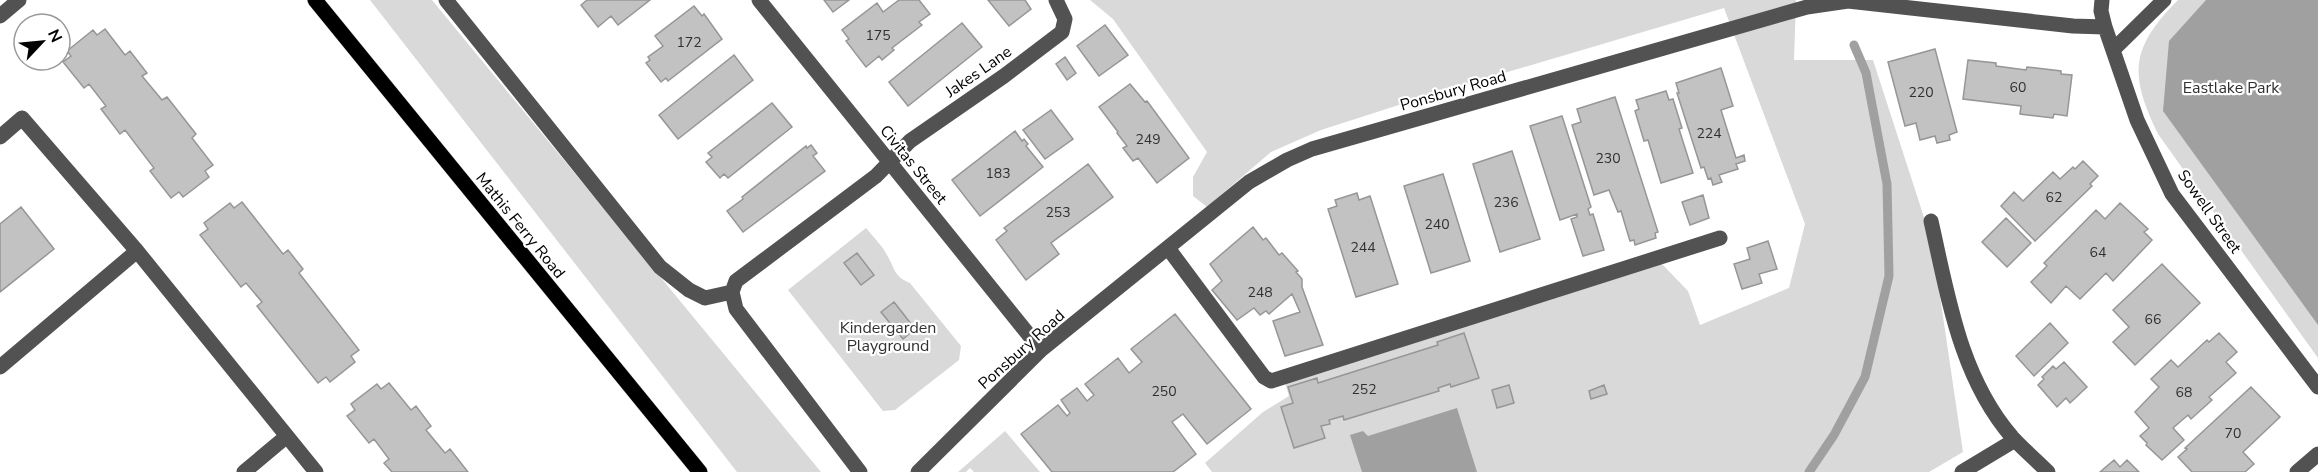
<svg xmlns="http://www.w3.org/2000/svg" width="2318" height="472" font-family="'Nunito Sans',sans-serif">
<style>
.green{fill:#d9d9d9}
.water{fill:#a0a0a0}
.lines{fill:none;stroke-linecap:round;stroke-linejoin:round}
.stream{stroke:#a0a0a0;stroke-width:9}
.building{fill:#c2c2c2;stroke:#969696;stroke-width:1.5}
.major-casing{stroke:#dbdbdb;stroke-width:16}
.minor{stroke:#525252;stroke-width:15}
.major{stroke:#000;stroke-width:15}
.labels{text-anchor:middle;stroke-width:4.5;stroke-linejoin:round;paint-order:stroke}
.number-label{font-size:14px;fill:#303030}
.street-label{font-size:16px;fill:#000;stroke:#fff}
.park-label{font-size:16px;fill:#303030;stroke:#fff}
</style>
<rect width="100%" height="100%" fill="#fff"/>
<path class="green" d="M370,0H432L821,472H737Z
M1090,0H1796L1794,60H1873L1932,242L1963,452L1929,472H1212L1205,463L1263,412L1289,396L1285,383L1661,263L1688,291L1700,325L1789,288L1805,224L1724,8L1430,95L1321,130L1271,152L1207,207L1193,196V177L1207,152L1113,19Z
M2178,0H2318V358L2158,134C2129,75 2130,48 2178,0Z
M866,228C873,237 882,245 887,255C895,268 893,276 910,283L961,346L959,360L895,410L883,411L788,290Z
M1005,431L1040,472H974L970,468L966,472H958Z"/>
<path class="water" d="M2206,0H2318V325L2163,111L2169,41Z
M1457,408L1477,472H1362L1350,435L1363,431L1368,436Z"/>
<g class="lines">
<path class="stream" d="M1809,472L1834,435L1865,377L1889,276L1887,184L1866,73L1854,45"/>
</g>
<path class="building" d="M587,0H650L618,25L611,16L598,27L581,5Z
M824,0H849L833,12Z
M899,0H919L930,14L919,22L922,25L892,48L894,50L882,60L879,56L866,67L846,41L849,39L842,30L877,3L883,12Z
M988,0H1025L1031,9L1009,26Z
M694,6L702,16L704,14L722,39L668,81L666,78L661,82L646,63L650,60L648,57L663,46L655,36Z
M962,23L982,47L908,106L889,82Z
M1105,25L1128,55L1099,76L1077,46Z
M105,29L125,55L130,51L147,73L142,76L162,100L167,97L196,134L192,138L213,165L205,171L209,177L183,197L179,192L171,198L150,171L154,168L125,130L120,134L101,109L106,106L89,84L84,88L63,62L71,56L67,51L93,30L97,35Z
M1935,49L1957,132L1949,135L1950,140L1937,143L1935,136L1920,140L1916,123L1905,126L1888,62Z
M734,55L753,80L678,139L659,115Z
M1065,57L1076,73L1067,80L1056,64Z
M1968,60L1996,63V66L2026,70L2027,67L2061,71V74L2072,75L2067,116L2054,114L2053,118L2020,114L2021,106L1963,99Z
M1721,68L1733,106L1721,110L1736,158L1744,155L1745,161L1736,164L1738,169L1719,175L1722,182L1713,185L1711,178L1708,179L1704,167L1701,168L1677,93H1679L1676,83Z
M1130,84L1145,102L1147,101L1189,158L1157,183L1138,158L1133,161L1123,148L1127,146L1117,133L1118,132L1099,107Z
M1666,91L1669,100L1673,99L1682,128L1679,129L1693,173L1661,183L1648,140L1644,141L1635,111L1639,109L1636,100Z
M1615,97L1658,232L1655,233L1656,238L1635,245L1634,240L1630,241L1621,211L1618,212L1609,190L1594,195L1572,125L1581,122L1577,109Z
M772,103L792,127L728,178L724,174L720,178L706,162L712,157L708,153Z
M1051,110L1073,139L1045,159L1023,130Z
M1562,116L1591,207L1588,209L1590,215L1593,214L1604,250L1583,256L1571,219L1577,217V214L1560,220L1530,126Z
M1015,131L1022,141L1024,139L1028,144L1026,146L1043,167L980,216L952,180Z
M811,145L817,153L813,156L825,171L743,232L727,211L743,199L742,197L806,146L807,148Z
M1512,151L1540,239L1500,252L1473,164Z
M2083,161L2098,176L2090,184L2092,186L2035,241L2001,206L2014,192L2023,201L2053,172L2060,179L2073,167L2075,169Z
M1088,164L1113,197L1051,243L1059,254L1026,280L996,240L1007,231L1004,228Z
M1443,174L1470,261L1431,273L1404,186Z
M1357,193L1359,200L1370,196L1398,284L1356,297L1328,209L1337,206L1335,200Z
M1703,195L1709,218L1690,225L1682,202Z
M242,202L283,254L288,250L303,269L299,273L359,350L351,356L355,362L330,382L326,377L318,383L257,306L262,302L246,283L241,287L200,235L208,229L204,223L230,203L234,208Z
M2120,203L2148,229L2144,232L2152,240L2113,281L2106,273L2080,299L2066,286L2051,303L2031,282L2047,266L2044,263L2096,210L2105,219Z
M21,207L54,249L0,292V224Z
M2006,218L2031,243L2007,267L1982,242Z
M1253,227L1263,240L1266,238L1279,255L1282,253L1298,271L1296,272L1302,279V287L1323,345L1285,356L1273,321L1300,312L1292,294L1269,314L1266,311L1260,315L1254,308L1237,320L1212,290L1222,281L1210,264Z
M1768,241L1777,269L1759,274L1762,283L1742,289L1734,264L1750,259L1747,248Z
M857,253L874,275L861,285L844,263Z
M2162,264L2200,303L2135,365L2113,342L2129,327L2113,310Z
M894,302L915,329L903,339L881,312Z
M1175,314L1251,409L1207,444L1183,414L1172,422L1196,454L1173,472H1052L1021,434L1058,405L1067,416L1070,413L1061,400L1077,388L1087,401L1094,395L1085,384L1118,358L1129,373L1142,362L1131,349Z
M2050,323L2068,343L2034,376L2016,356Z
M1464,333L1479,378L1451,387L1450,384L1438,388L1439,391L1344,420L1343,416L1329,420L1330,424L1321,426L1325,438L1294,448L1281,407L1293,403L1288,387L1317,378L1318,383L1438,345L1437,342Z
M2219,333L2237,352L2226,362L2236,373L2209,397L2212,400L2191,419L2188,415L2173,428L2184,440L2162,460L2146,445L2147,443L2140,436L2149,428L2135,412L2159,387L2151,379L2171,360L2178,367L2207,340L2209,342Z
M2064,362L2087,387L2070,403L2066,398L2057,407L2038,385L2044,379L2042,377L2053,366L2056,369Z
M389,383L411,410L416,406L431,426L426,430L445,453L450,449L468,472H392L384,463L389,459L374,439L369,443L347,416L355,410L351,404L377,384L381,389Z
M1509,385L1514,403L1497,408L1492,390Z
M1604,385L1607,394L1591,399L1589,391Z
M2251,387L2280,417L2243,452L2254,464L2245,472H2192L2178,457L2187,449L2185,448Z
M2114,460L2120,467L2127,460L2139,472H2100Z"/>
<g class="lines">
<g class="major-casing">
<path id="major" d="M315,0L700,472"/>
</g>
<path class="minor" d="M446,0L660,267L689,290L705,298L732,292
M759,0L1041,350
M2102,0L2101,11L2105,27L2137,120L2172,194L2318,387
M0,16L19,0
M2113,50L2164,0
M0,137L22,118L137,251L0,367
M1931,221C1948,296 1960,377 2012,437C2023,449 2036,460 2048,472
M1168,248L1264,377L1271,381L1720,238
M137,251L316,472
M244,472L287,436
M860,472L736,309L732,292L736,281L876,176L910,141L1004,76L1062,32L1065,19L1056,0
M918,472L1041,350L1249,182L1287,160L1312,149L1807,7L1848,1L2073,26L2105,27
M1962,472L2015,440
M2297,472L2318,454"/>
<use href="#major" class="major"/>
</g>
<g class="labels">
<g class="number-label">
<text x="878" y="40">175</text>
<text x="689" y="47">172</text>
<text x="2018" y="92">60</text>
<text x="1921" y="97">220</text>
<text x="1709" y="138">224</text>
<text x="1148" y="144">249</text>
<text x="1608" y="163">230</text>
<text x="998" y="178">183</text>
<text x="2054" y="202">62</text>
<text x="1506" y="207">236</text>
<text x="1058" y="217">253</text>
<text x="1437" y="229">240</text>
<text x="1363" y="252">244</text>
<text x="2098" y="257">64</text>
<text x="1260" y="297">248</text>
<text x="2153" y="324">66</text>
<text x="1364" y="394">252</text>
<text x="1164" y="396">250</text>
<text x="2184" y="397">68</text>
<text x="2233" y="438">70</text>
</g>
<g class="street-label">
<text transform="translate(978 71) rotate(-35)" y="6">Jakes Lane</text>
<text transform="translate(1453 90) rotate(-16)" y="6">Ponsbury Road</text>
<text transform="translate(914 164) rotate(51)" y="6">Civitas Street</text>
<text transform="translate(2210 211) rotate(55)" y="6">Sowell Street</text>
<text transform="translate(521 225) rotate(51)" y="6">Mathis Ferry Road</text>
<text transform="translate(1021 349) rotate(-42)" y="6">Ponsbury Road</text>
</g>
<g class="park-label">
<text x="2231" y="93">Eastlake Park</text>
<text x="888" y="333">Kindergarden<tspan x="888" dy="18">Playground</tspan></text>
</g>
</g>
<g transform="translate(42 42) rotate(64)"><circle r="28" fill="#ffffff" stroke="#999999" stroke-width="1.5"/>
<path d="M0-4.5L10 22L0 15L-10 22Z" fill="#000000"/>
<text y="-9" font-size="16" font-weight="bold" text-anchor="middle" fill="#000000">N</text>
</g>
</svg>
